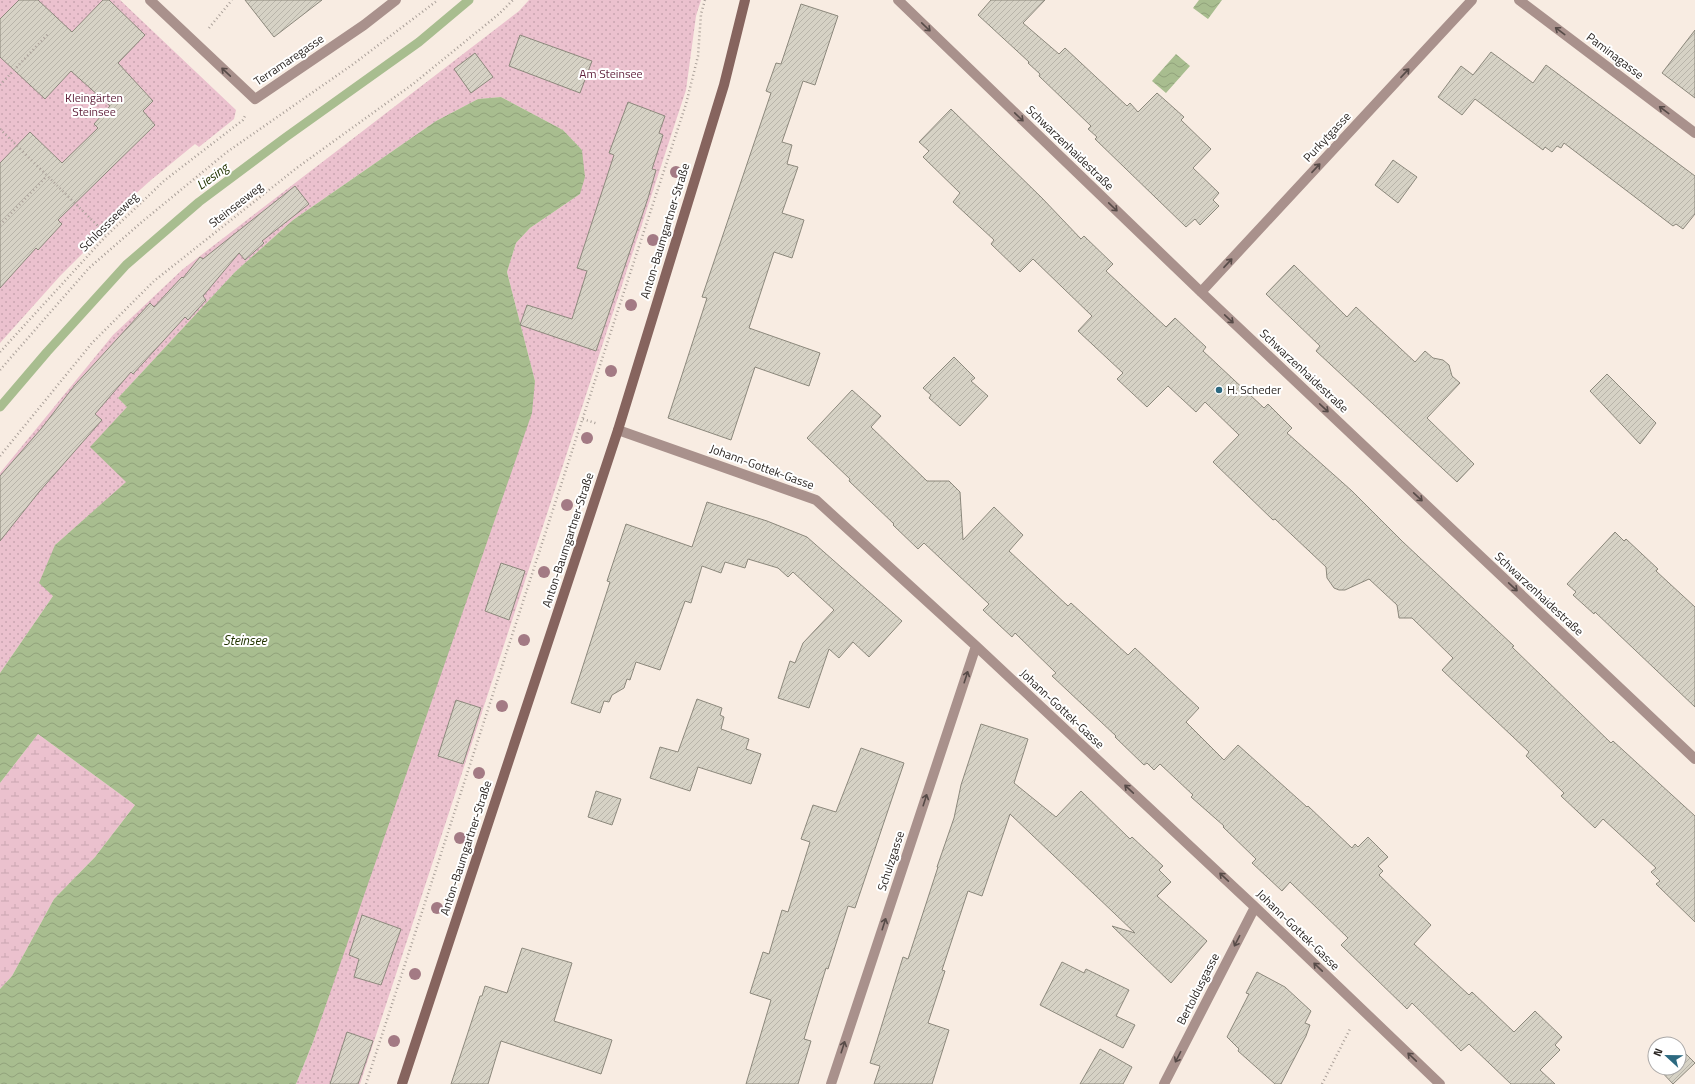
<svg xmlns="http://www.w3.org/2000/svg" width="1695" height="1084" font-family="'Titillium Web',sans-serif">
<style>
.wetland{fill:url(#wetland-marsh)}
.garden{fill:url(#garden-dots)}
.water{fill:url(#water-waves)}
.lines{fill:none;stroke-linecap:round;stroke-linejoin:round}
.stream{stroke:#a8bd8f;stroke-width:9}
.building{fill:url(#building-hatch);stroke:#8c887c}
.path{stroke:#a99f98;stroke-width:2.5;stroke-dasharray:1 3;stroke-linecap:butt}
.street{stroke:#a9918c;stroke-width:10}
.secondary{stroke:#86645e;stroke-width:10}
.tree{fill:#a37a84}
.oneway{stroke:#574b48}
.poi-dot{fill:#2c6980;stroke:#fff;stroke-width:1.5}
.labels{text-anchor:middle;stroke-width:4;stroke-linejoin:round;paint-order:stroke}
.street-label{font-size:12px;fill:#2b2623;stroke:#fff}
.park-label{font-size:12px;fill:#5d1d38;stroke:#fff}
.poi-label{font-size:12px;fill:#2b2623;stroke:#fff;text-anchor:start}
.water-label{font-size:13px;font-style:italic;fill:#213300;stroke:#fff}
</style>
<defs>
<pattern id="wetland-marsh" width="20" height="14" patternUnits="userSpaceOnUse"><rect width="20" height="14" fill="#ebc1ce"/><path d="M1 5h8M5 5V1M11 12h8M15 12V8" fill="none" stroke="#caa6b1"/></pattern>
<pattern id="garden-dots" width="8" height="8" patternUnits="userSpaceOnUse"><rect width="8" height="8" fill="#ebc1ce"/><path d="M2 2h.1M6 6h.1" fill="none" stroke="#caa6b1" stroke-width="1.8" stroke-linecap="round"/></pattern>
<pattern id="water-waves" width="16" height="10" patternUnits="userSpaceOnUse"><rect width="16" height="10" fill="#a8bd8f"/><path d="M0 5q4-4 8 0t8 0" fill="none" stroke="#91a27b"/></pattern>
<pattern id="building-hatch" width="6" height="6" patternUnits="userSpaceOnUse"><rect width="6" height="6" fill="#d6d2c5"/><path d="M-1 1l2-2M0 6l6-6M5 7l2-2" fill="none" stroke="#b8b4a9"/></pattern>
</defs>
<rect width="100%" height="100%" fill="#f8ece2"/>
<path class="wetland" d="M38,734L135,805L95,857L54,899L12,976L0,989V783Z"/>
<path class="garden" d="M0,0H120L236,110L234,119L199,147L195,144L151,180L92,233L97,239L60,276L0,343Z
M529,0H701L696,16L686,90L360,1084H296L313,1042L535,381L507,272L516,243L530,228L580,194L582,150L563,130L501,97L478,99L436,121L293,220L235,272L118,398L127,407V482L55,545L53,596L0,673V473L113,335L183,269L519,11Z"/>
<path class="water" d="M1199,0H1222L1208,19L1193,8Z
M1176,54L1190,66L1166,93L1152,81Z
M501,97L563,130L582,150L585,177L580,194L530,228L516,243L507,272L535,381L532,413L313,1042L296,1084H0V989L12,976L54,899L95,857L135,805L38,734L0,783V673L53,596L39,583L55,545L126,482L90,447L127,407L118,398L235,272L293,220L436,121L478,99Z"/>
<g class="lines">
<path class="stream" d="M0,407L47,352L126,265L199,202L286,137L419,42L469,0"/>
</g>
<path class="building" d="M19,0H38L72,32L103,0H109L145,35L118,63L153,101L143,111L155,125L58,220L62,224L38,250L36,248L0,288V163L30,132L62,163L98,128L94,124L110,106L71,71L45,99L0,57V19Z
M245,0H322L274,37Z
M991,0H1045L1023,23L1059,54L1065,48L1127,106L1130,103L1138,112L1157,93L1184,117L1181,120L1211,149L1193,168L1219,193L1213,200L1219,206L1200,225L1195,219L1186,227L1095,139L1097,137L1088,129L1091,126L1039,76L1040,74L1028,63L1029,62L978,15Z
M801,4L838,16L815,85L803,81L782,142L792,145L787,164L798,167L782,213L804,220L792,258L774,252L749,328L820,353L809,386L755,367L731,440L668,418L707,298L702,297L771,93L766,91L776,63L781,64Z
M1695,30V98L1662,73Z
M520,35L592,61L580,93L509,66Z
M1491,52L1533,83L1546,65L1695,176V214L1683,229L1676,224L1673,226L1564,143L1561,148L1557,146L1552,152L1545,147L1543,150L1475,99L1462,115L1438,97L1461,66L1473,75Z
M475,53L493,77L471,93L454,69Z
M628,102L665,116L659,133L663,135L652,169L656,170L648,198L596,351L520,325L527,305L572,319L587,271L577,268L614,155L609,153Z
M951,109L1042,198L1081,239L1084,236L1113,264L1106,271L1166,327L1175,318L1206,347L1203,351L1264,408L1268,404L1292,428L1287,433L1352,491L1403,542L1514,646L1512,647L1611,743L1613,741L1695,816V922L1656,884L1660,881L1651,872L1656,868L1603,819L1595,828L1561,796L1564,793L1526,756L1529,752L1442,670L1453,658L1412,618H1399L1397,605L1369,579L1345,590H1339L1334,588L1327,578L1326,567L1275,519L1273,520L1213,462L1239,435L1205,402L1196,412L1168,386L1147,407L1117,379L1123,373L1078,331L1092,316L1033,259L1020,272L991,244L994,240L953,202L960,193L923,157L929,151L919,142Z
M1393,160L1417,177L1398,203L1375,185Z
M295,186L309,204L262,241L264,243L245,260L239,253L203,296L206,300L188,320L185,317L133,374L131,372L95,414L102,420L39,492L0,541V476L41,429L75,385L150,303L154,307L182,277L183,278L200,257L203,259Z
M1294,265L1347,317L1356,307L1415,362L1425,351L1433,358L1443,360L1449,365L1452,376L1460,383L1427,418L1474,464L1457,482L1316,351L1320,346L1266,294Z
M954,357L975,378L971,381L988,396L960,426L929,398L931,395L923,388Z
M1607,374L1656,423L1640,444L1590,391Z
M852,390L881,416L871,427L927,481H949L960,492L963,540L994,507L1023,535L1009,551L1068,606L1071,603L1128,655L1135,648L1199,708L1186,722L1224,760L1238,745L1307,807L1308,806L1352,848L1355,844L1358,847L1368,837L1388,857L1378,866L1383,871L1379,875L1431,925L1414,944L1469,995L1472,992L1514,1032L1535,1011L1562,1037L1555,1045L1560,1050L1540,1070L1555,1084H1511L1469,1044L1461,1051L1412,1003L1407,1009L1341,945L1348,938L1290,882L1282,891L1252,863L1256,859L1223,827L1224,826L1191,797L1193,795L1160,764L1154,770L1147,763L1144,765L1115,737L1116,736L1052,676L1056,673L1015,633L1012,637L983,610L989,604L924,543L918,549L893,525L894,524L849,481L850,479L807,438Z
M707,502L767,521L807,537L902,621L869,657L853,642L839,658L829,649L809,708L778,698L790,661L795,663L803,643L834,610L793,572L788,577L778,568L748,559L745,568L725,562L721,573L702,566L691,603L685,601L660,670L636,662L630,680L627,679L624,688L612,695L609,702L604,701L600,713L571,703L610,582L607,581L626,524L692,547Z
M1615,532L1624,541L1626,539L1658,569L1656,571L1695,607V707L1595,612L1594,614L1573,595L1576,592L1567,584Z
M501,563L525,571L509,620L485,611Z
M697,699L722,708L720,715L724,717L721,729L749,739L746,749L761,754L751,784L698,767L690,791L650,778L660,747L678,752Z
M456,700L481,708L463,764L438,756Z
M981,724L1028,739L1014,783L1056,817L1081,791L1130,839L1132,837L1163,866L1159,870L1171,882L1157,896L1207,941L1171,983L1112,926L1135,933L1010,814L982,896L968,891L942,970L945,971L928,1023L949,1030L932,1084H874L880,1066L870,1063L903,957L908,959L938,867H937L954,818L961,785Z
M861,748L904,763L855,908L848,906L828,969L826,968L804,1039L811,1041L798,1084H746L771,1000L750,993L763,952L769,954L782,910L788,912L810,842L801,839L813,805L836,812Z
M596,791L621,799L612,825L588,817Z
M362,915L401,929L381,985L354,977L359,959L349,955Z
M522,948L572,963L554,1021L612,1040L601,1074L501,1041L488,1084H451L480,996H482L485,986L507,993Z
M1062,962L1084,973L1086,969L1129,990L1116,1016L1135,1025L1123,1048L1040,1005Z
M1257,972L1285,987L1311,1011L1305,1023L1310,1025L1306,1036L1281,1084H1275L1238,1051L1239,1049L1227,1037L1249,994L1246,993Z
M347,1032L373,1041L358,1084H330Z
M1679,1047L1695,1063L1673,1084L1658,1068H1679Z
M1100,1049L1132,1067L1123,1084H1080Z"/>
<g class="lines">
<path class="path" d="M209,28L232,0
M0,85L48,34
M0,129L99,227L106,236
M0,225L47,176
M0,352L106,236L165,180L243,120L245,116
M0,370L89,268L143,221L227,152L352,65L438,0
M583,419L598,424
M0,456L92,343L154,281L298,167L413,84L499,14L513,0
M366,1084L617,313L686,104L698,56L701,14L705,0
M1322,1084L1351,1027"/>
<path class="street" d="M150,0L255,99L364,25L396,0
M898,0L1201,292L1695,759
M1519,0L1695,133
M1201,292L1472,0
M618,430L816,500L976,646L1255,907L1440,1084
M831,1084L976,646
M1164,1084L1255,907"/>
<path class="secondary" d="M402,1084L618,430L724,85L745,0"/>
</g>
<g class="tree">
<circle cx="676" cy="172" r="6"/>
<circle cx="653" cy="240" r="6"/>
<circle cx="631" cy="305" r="6"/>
<circle cx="611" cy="371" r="6"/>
<circle cx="587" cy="438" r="6"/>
<circle cx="567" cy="505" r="6"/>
<circle cx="544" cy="572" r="6"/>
<circle cx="524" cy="640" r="6"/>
<circle cx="502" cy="706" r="6"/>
<circle cx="479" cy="773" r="6"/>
<circle cx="460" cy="838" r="6"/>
<circle cx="437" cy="908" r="6"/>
<circle cx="415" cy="974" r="6"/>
<circle cx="394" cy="1041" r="6"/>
</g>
<defs><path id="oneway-shaft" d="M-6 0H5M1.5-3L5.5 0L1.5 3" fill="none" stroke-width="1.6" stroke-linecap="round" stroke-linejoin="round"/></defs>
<g class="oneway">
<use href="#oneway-shaft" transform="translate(926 27) rotate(44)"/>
<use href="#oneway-shaft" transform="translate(1560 31) rotate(-143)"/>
<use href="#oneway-shaft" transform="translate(226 72) rotate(-137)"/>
<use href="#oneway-shaft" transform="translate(1405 73) rotate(-47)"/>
<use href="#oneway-shaft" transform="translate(1664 110) rotate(-143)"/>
<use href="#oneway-shaft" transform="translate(1019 117) rotate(44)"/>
<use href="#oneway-shaft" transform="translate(1316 168) rotate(-47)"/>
<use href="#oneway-shaft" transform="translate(1113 207) rotate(44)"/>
<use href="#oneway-shaft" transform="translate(1228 263) rotate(-47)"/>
<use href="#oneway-shaft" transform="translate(1229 319) rotate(43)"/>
<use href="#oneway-shaft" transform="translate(1324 408) rotate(43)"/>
<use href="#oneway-shaft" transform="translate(1418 497) rotate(43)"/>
<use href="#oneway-shaft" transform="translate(1513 587) rotate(43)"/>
<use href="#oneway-shaft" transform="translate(966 677) rotate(-72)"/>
<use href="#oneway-shaft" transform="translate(1129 789) rotate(-137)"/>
<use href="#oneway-shaft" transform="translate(925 800) rotate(-72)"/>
<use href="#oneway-shaft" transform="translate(1224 877) rotate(-137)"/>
<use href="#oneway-shaft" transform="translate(884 924) rotate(-72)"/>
<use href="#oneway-shaft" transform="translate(1237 941) rotate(117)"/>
<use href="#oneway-shaft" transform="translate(1318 967) rotate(-136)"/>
<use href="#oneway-shaft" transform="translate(843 1047) rotate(-72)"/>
<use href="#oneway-shaft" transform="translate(1178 1057) rotate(117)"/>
<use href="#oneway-shaft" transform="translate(1412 1057) rotate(-136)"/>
</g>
<circle class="poi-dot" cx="1219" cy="390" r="4"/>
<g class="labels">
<g class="street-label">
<text transform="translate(1615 56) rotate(37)" y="4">Paminagasse</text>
<text transform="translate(289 60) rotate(-34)" y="4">Terramaregasse</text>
<text transform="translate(1327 137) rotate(-47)" y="4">Purkytgasse</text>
<text transform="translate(1070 148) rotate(44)" y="4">Schwarzenhaidestraße</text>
<text transform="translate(236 205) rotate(-38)" y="4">Steinseeweg</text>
<text transform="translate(109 222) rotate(-45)" y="4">Schlossseeweg</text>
<text transform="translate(665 231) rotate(-73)" y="4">Anton-Baumgartner-Straße</text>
<text transform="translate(1304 371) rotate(43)" y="4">Schwarzenhaidestraße</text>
<text transform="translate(762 467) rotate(20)" y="4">Johann-Gottek-Gasse</text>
<text transform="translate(568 540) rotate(-72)" y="4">Anton-Baumgartner-Straße</text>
<text transform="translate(1539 594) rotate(43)" y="4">Schwarzenhaidestraße</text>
<text transform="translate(1062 709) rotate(43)" y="4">Johann-Gottek-Gasse</text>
<text transform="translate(466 848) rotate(-72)" y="4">Anton-Baumgartner-Straße</text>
<text transform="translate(891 861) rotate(-72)" y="4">Schulzgasse</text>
<text transform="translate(1298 930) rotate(44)" y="4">Johann-Gottek-Gasse</text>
<text transform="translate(1198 989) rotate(-63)" y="4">Bertoldusgasse</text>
</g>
<g class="park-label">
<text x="611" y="78">Am Steinsee</text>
<text x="94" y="102">Kleingärten<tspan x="94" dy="14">Steinsee</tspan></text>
</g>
<g class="poi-label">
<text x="1227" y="394">H. Scheder</text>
</g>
<g class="water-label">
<text transform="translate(212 176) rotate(-36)" y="5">Liesing</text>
<text x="245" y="645">Steinsee</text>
</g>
</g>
<g transform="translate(1667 1056) rotate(292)"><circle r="19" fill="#ffffff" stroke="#aaa8a7"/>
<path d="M0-3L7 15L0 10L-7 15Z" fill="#2c6980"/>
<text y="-6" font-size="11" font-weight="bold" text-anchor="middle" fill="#2b2623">N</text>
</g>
</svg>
